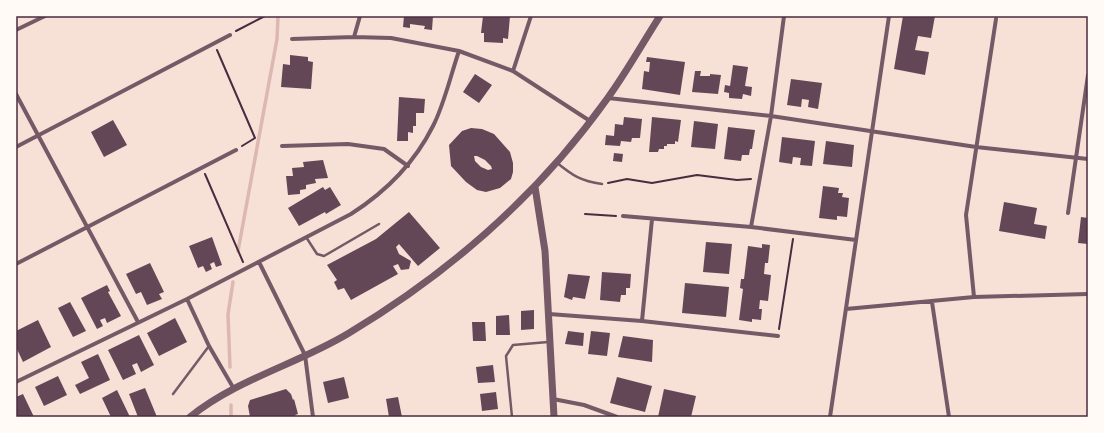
<svg xmlns="http://www.w3.org/2000/svg" width="1104" height="433" font-family="'Fira Sans',sans-serif">
<style>
.lines{fill:none;stroke-linecap:round;stroke-linejoin:round}
.stream{stroke:#dcb8b0;stroke-width:3.5}
.building{fill:#644757;fill-rule:evenodd}
.path{stroke:#4a2c40;stroke-width:2}
.service{stroke:#755966;stroke-width:2.5}
.minor{stroke:#755966;stroke-width:4}
.tertiary{stroke:#755966;stroke-width:7}
.neatline{fill:none;stroke:#4a2c40;stroke-width:1.5}
</style>
<rect width="100%" height="100%" fill="#f7e1d7"/>
<g class="lines">
<path class="stream" d="M238,251L277,39L278,16
M230,367L228,314L233,282
M231,405V417"/>
</g>
<path class="building" d="M404,16H433L432,30L424,29L425,26L410,24V28L403,27Z
M483,16H510L508,39L503,38V43L484,42V33H481Z
M903,16H935L931,38L918,36L915,50L929,52L925,75L894,69Z
M290,55L308,57V61L313,62L311,89L281,87L283,64L290,65Z
M647,57L685,62L680,95L642,89L644,71L649,72L650,62H646Z
M733,65L748,67L745,86L752,87L751,96L743,94L742,99L729,98V93L724,92L725,85L730,86Z
M695,71H701L700,76H710V74L721,75L718,94L692,92Z
M475,74L492,85L479,103L463,92Z
M791,79L822,83L818,109L808,107L809,100L802,99L801,107L787,105Z
M399,97L425,99L424,113H416V126H413V133L408,132V141H397Z
M624,117L642,119L640,138H632L631,142L621,141L620,146L605,145L606,135L614,136L615,124L623,125Z
M652,117L681,120L678,142L675,141V144H667V146H664V149H659L658,152H649Z
M113,120L127,145L104,157L91,132Z
M694,121L718,124L715,149L691,147Z
M728,127L755,130L752,149H750L749,155H742L741,161L724,159Z
M471,128L482,129L494,134L510,152L513,163V172L511,179L500,188L486,192L477,190L466,182L451,166L449,145L462,131ZM474,156H477L485,160L491,166L492,169L488,170L481,167L475,161Z
M782,137L815,141L812,166L800,165L801,158L793,157L792,164L779,162Z
M826,141L854,145L852,167L823,164Z
M614,153L623,154L622,162L613,161Z
M323,160L328,178L315,179L316,183L306,185V189L300,190V194L288,195L286,176H293L292,168L304,167L303,162Z
M823,186L839,188L838,193H843L842,197L849,198L847,217L837,216V220L819,218Z
M323,187L325,190L330,187L341,205L326,214L325,212L299,226L288,208Z
M1004,202L1037,208L1034,224L1047,226L1045,239L999,231Z
M409,212L440,248L418,266L399,244L396,247L399,254L411,261L409,269L401,270L398,264L393,266L398,274L351,300L344,288L338,290L334,282L337,280L327,265L376,239Z
M1081,217L1088,218V244L1078,243Z
M212,237L222,265L216,267L214,262L210,264L212,269L206,272L203,266L198,268L189,246Z
M706,242L732,244L729,274L703,272Z
M762,244L770,245L768,263H765L764,274L771,275L768,301L760,300L759,309H762L761,320L752,319V322L739,320L743,289L740,288L741,279H744L748,246L762,248Z
M150,263L164,292L159,294L162,299L147,305L141,292L136,294L126,274Z
M602,272L631,274L630,288H626V295H621L620,302L600,300Z
M568,274L590,276L585,299L573,297L572,300L564,297Z
M685,283L729,287L726,317L682,313Z
M107,285L110,291L108,292L121,316L107,323L105,318L100,320L103,326L97,329L81,298Z
M70,302L86,331L73,337L58,308Z
M534,310V329L521,330V311Z
M509,315L510,335H496V316Z
M175,318L187,342L159,356L147,333Z
M38,320L51,347L23,362L16,347V331Z
M472,322H485L486,341H473Z
M568,331L584,333L583,346L565,344Z
M591,331L610,333L607,356L588,354Z
M139,335L154,365L141,372L137,363L132,365L136,374L123,380L108,350Z
M623,336L653,340L652,362L618,357Z
M98,354L110,380L80,394L75,385L89,378L81,362Z
M493,365L495,382L478,383L476,367Z
M58,376L67,395L44,406L35,387Z
M344,377L349,398L328,403L323,382Z
M617,377L652,386L645,412L610,403Z
M145,388L157,417H138L129,394Z
M286,389L291,394L293,400L294,399L298,414L295,415L296,417H250L248,406L250,400Z
M664,389L696,396L691,417H658Z
M117,390L130,417H111L102,398Z
M496,392L498,409L482,411L480,394Z
M23,394L34,417H16V397Z
M398,397L402,417H389L386,399Z"/>
<g class="lines">
<path class="path" d="M236,31L265,16
M217,50L255,138L242,146
M205,174L243,262
M608,183L627,179L652,183L697,175L737,180L751,179
M585,214L616,216
M779,329L793,239"/>
<path class="service" d="M556,162C573,176 581,181 602,184
M306,237L317,254L324,256L379,224
M173,394L209,346
M512,417L506,356L513,345L548,342"/>
<path class="minor" d="M16,30L45,16
M354,37L360,16
M292,39L354,37L391,38L459,51L513,71L590,121
M513,71L531,16
M16,94L138,322
M608,98L771,116L976,147L1088,159
M282,146L348,144L384,149L408,166
M16,147L230,35
M1068,213L1088,75
M623,216L751,227L856,240
M751,227L771,116L784,16
M259,262L305,355L313,417
M16,264L236,150
M974,297L966,215L996,19
M187,299L209,346L234,389
M932,302L949,417
M846,309L974,297L1088,294
M549,314L642,321L778,336
M642,321L652,219
M16,382L187,299L351,214C387,191 414,164 433,126C444,105 451,74 459,51
M553,399L584,405L617,417
M830,417L889,16"/>
<path class="tertiary" d="M535,187L545,251L554,417
M190,417C237,379 298,364 349,333C449,273 539,194 607,99C626,73 642,44 660,16"/>
</g>
<rect width="1104" height="433" fill="none" stroke="#fffaf5" stroke-width="34"/>
<rect x="17" y="17" width="1070" height="399" class="neatline"/>
</svg>
